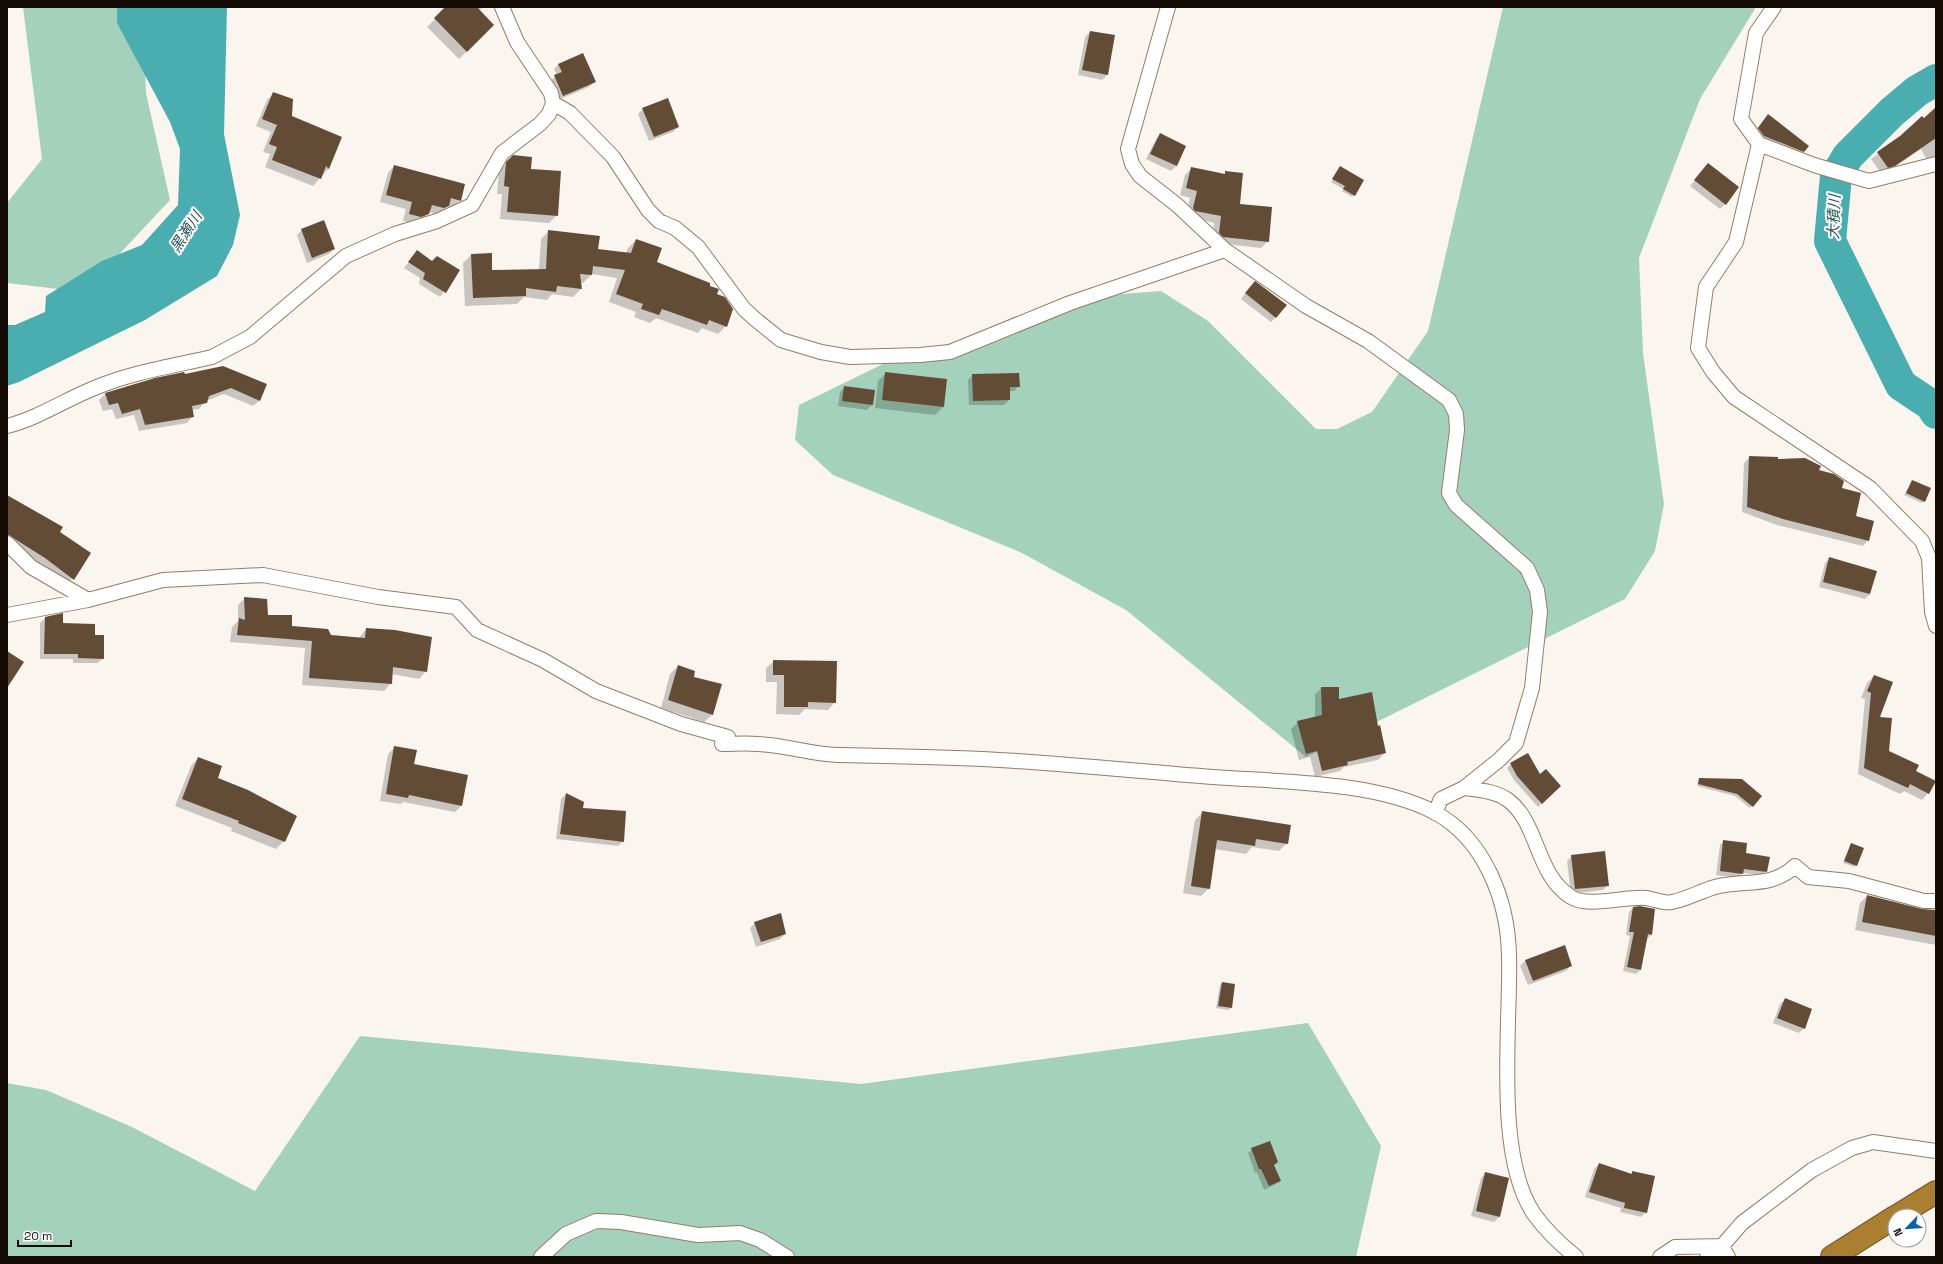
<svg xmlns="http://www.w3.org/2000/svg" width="1943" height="1264" font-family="'Space Grotesk','Noto Sans JP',sans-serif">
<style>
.green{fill:#a4d1bb}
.water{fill:#4aaeb1}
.shadow{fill:#0003}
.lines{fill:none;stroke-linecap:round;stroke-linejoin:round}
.river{stroke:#4aaeb1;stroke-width:32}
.building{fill:#634c36}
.minor-casing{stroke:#957c64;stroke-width:16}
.motorway-casing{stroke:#765622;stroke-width:24}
.minor{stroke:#fff;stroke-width:14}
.motorway{stroke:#ab7f32;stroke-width:22}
.labels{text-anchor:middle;stroke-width:4;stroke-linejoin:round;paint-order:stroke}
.water-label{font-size:15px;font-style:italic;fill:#285456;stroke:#fff}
</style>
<rect width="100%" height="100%" fill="#fbf5f0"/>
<path class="green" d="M23,7H143L146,93L170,200L84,292L7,283V203L42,159Z
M1503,7H1756L1700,99L1639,258L1643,353L1664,504L1655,551L1625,599L1306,757L1126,610L1022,553L833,475L795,440L799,405L885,363L1109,295L1161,291L1208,321L1316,429H1337L1372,412L1428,331Z
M1308,1023L1381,1146L1356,1257H7V1083L46,1090L132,1127L255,1191L360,1036L861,1084Z"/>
<path class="water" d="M117,7H227L224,134L240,215L233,245L217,276L145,320L19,382L7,386V325H15L45,312L46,296L102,261L142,245L178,205L180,149L170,122L117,23Z"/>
<path class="shadow" d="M447,7H483L479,11L493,25L459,59L427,27Z
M1090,32L1114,36L1107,75L1102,80L1078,75L1085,37Z
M559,64L594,82L589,87L558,100L550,81L557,75L554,69Z
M274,93L329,168L313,186L265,167L270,154L263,152L271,132L256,126L267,100Z
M1936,108V164L1928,162L1921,149L1888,171L1881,173L1871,159L1924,120Z
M643,109L678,127L673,132L649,141L638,114Z
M1768,115L1803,151L1798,157L1753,133Z
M1161,134L1185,146L1176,166L1171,171L1146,159L1156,139Z
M514,156L530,170L557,215L549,223L500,219L502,194H497L499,171Z
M1708,164L1725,204L1720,209L1690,186Z
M394,166L460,200L453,207L448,206L437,215L429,212L421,221L414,223L403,221L406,209L380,202L388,173Z
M1192,168L1223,175L1226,172L1239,205L1268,241L1261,248L1216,243L1213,240L1214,223L1186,215L1190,198L1180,195L1185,175Z
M1340,168L1354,195L1352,197L1342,191L1343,189L1331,182Z
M302,230L334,249L329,254L307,263L297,235Z
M549,231L597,250L626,253L628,248L636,240L656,263L708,286L716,295L726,326L718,334L702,328L698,333L656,318L650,323L634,317L636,312L609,302L617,278L592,274L583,283H580L581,289L573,297L552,294L547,300L524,297L517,304L465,306L463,263L471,255L491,271L539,270L541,239Z
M417,252L432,262L459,271L440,297L419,284L420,278L404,268Z
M1250,287L1276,317L1271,322L1241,299Z
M223,367L260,400L253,406L224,394L206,401L199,409L192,410L193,416L187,423L139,431L134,415L116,419L112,409L103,411L99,400L105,394L156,379L184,376Z
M886,373L946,380L943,407L935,415L875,408L878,381Z
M973,375L1019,386L1014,391H1009V400L1004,405H969L968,380Z
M845,387L872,405L867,410L838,406L840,392Z
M1750,457L1777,460L1817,471L1841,489L1868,540L1863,546L1777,525L1742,512L1744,463Z
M1912,481L1924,501L1922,503L1904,495Z
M7,496L90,553L68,584L7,542Z
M1830,558L1870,594L1865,599L1819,587L1825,563Z
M245,598L267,616L291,627L331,636L359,638L366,629L426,671L419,679L391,674V683L384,691L302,685L305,648L230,642L232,627L238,621V605Z
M45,618L94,636L103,658L98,663H73V659H40V623Z
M774,661L835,702L828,710L805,709L799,715L776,714L777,682H766V668Z
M678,666L693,678L712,715L704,722L661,708L670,674Z
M1874,676L1878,718L1888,752L1914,771L1928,793L1922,800L1904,791L1900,794L1858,774L1865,699L1861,698L1867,683Z
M1322,688L1377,727L1385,753L1378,760L1344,767L1340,771L1315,777L1310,757L1299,760L1291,729L1298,722L1315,718V694Z
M395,747L413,765L462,805L455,812L403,802L401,804L380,801L388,754Z
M198,758L216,779L284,841L276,849L231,831L232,828L175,806L191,766Z
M1511,764L1556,790L1538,807L1514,780L1507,768Z
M1699,779L1761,796L1750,808L1735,796L1697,786Z
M566,794L582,809L623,841L618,846L556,839L561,799Z
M1203,812L1287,843L1279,851L1252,847L1246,854L1215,849L1209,888L1201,896L1183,893L1195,820Z
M1724,841L1745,854L1766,871L1762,875L1742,873L1738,878L1716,875L1720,845Z
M1851,845L1856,865L1854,867L1843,863Z
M1572,856L1608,885L1603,890L1571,894L1567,861Z
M1867,896L1924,910H1936V945L1855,930L1860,903Z
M1633,908L1651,935L1647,939L1640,970L1636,974L1623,971L1630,936L1626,935L1629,912Z
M755,923L785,934L780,939L756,947L750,928Z
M1525,961L1571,966L1566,971L1528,985L1520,966Z
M1222,983L1231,1008L1228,1010L1216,1008L1220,985Z
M1785,999L1804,1028L1799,1033L1773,1023L1780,1004Z
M1252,1149L1273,1165L1280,1180L1276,1184L1264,1190L1257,1172L1255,1173L1248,1153Z
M1599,1164L1630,1174L1633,1172L1646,1212L1641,1217L1620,1212L1621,1208L1585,1197L1594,1169Z
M1486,1173L1508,1179L1499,1217L1494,1222L1471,1216L1481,1178Z"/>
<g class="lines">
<path class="river" d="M1936,80L1917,91L1892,112L1848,156L1836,176L1830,241L1901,385L1931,405L1936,413"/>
</g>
<path class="building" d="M445,7H477L494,25L467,52L434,18Z
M1090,31L1115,35L1108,75L1082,70Z
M583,53L596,82L563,96L554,75L562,72L558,64Z
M273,92L293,99L292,116L342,137L329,169L326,166L321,179L272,160L277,147L269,144L277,125L262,119Z
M668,98L679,127L654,137L642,108Z
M1936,107V138L1895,166L1888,168L1877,152L1900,136L1922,116L1924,118Z
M1768,114L1809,146L1804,152L1764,136L1758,128Z
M1160,133L1186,146L1177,166L1150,154Z
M513,155L532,157L531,169L561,171L558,216L507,212L509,187L504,186L506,162Z
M1708,163L1739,187L1726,205L1694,180Z
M394,165L465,184L461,201L451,198L449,206L444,208L432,205L429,214L421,217L409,214L412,202L386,195Z
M1340,166L1364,180L1355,196L1343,189L1345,186L1332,179Z
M1191,167L1225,174V171L1243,173L1240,204L1272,207L1269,242L1223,237L1219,233L1221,216L1195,211L1193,208L1197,191L1186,188Z
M324,220L335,249L312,258L301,229Z
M548,230L600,236L598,249L631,253L636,239L662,248L657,262L710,283V286L719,289L717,294L725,297L733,309L727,327L709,320L707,325L662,309L659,315L641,309L643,304L616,294L625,270L593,266L592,275L580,274L582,289L557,286L556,292L526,288V296L473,298L471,254L492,253V270L546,269Z
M417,250L432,261L437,256L460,270L446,293L423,279L425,273L408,262Z
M1255,281L1287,305L1276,318L1245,293Z
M223,366L267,384L260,401L231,388L209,396L207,403L192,406L194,417L145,425L140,409L122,414L118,403L109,405L105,393L155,378L184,372L185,374Z
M885,372L947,379L944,407L882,400Z
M1019,373L1020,387H1010V400L973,401L972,374Z
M844,386L875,390L873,405L842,401Z
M1749,456L1778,457V459L1805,458L1821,466L1819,470L1834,474L1844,481L1842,488L1861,493L1856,516L1874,521L1869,541L1783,519L1747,507Z
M1912,480L1931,488L1925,502L1906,493Z
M7,495L63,527L60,532L91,553L74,580L45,558L7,534Z
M1829,557L1877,571L1870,594L1823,582Z
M244,597L267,599L268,615H292V626L328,629L331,635L365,638L366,628L395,630L432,637L427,672L393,667L392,684L309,678L312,641L237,635L239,618L245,620Z
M63,613V623L95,624V635H104V659L78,658V654H44L45,617Z
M7,651L24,662L7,688Z
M773,660L837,661L836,703L808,702V707H784V675H773Z
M678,665L695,671L694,677L722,684L713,715L668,700Z
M1874,675L1893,682L1880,717L1892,718L1889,751L1919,765L1916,771L1936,781L1929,794L1910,784L1908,788L1864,768L1871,693L1867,691Z
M1321,687H1339V699L1372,692L1378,726L1380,725L1386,753L1347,762L1348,765L1322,771L1317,751L1306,754L1297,721L1322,715Z
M394,746L417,750L414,764L468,775L462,806L409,795L408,798L386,794Z
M1528,753L1540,774L1546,769L1561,786L1542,804L1517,776L1510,763Z
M198,757L222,766L218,778L248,790L297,816L285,842L238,823L239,821L182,799Z
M1699,778L1742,779L1762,796L1753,807L1737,794L1698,784Z
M566,793L584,802L583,808L626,811L624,842L560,834Z
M1202,811L1291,825L1288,844L1256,839L1255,846L1217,840L1210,889L1191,886Z
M1723,840L1747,843L1746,853L1770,857L1767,872L1744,869L1743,874L1720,871Z
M1851,843L1864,848L1857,866L1844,861Z
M1605,851L1609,886L1575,889L1571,855Z
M1867,895L1922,909L1936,910V936L1862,922Z
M1640,906L1655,909L1652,935L1648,934L1641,970L1627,967L1634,932H1629L1633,907Z
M781,913L786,934L761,942L754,922Z
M1565,945L1572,966L1533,981L1525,960Z
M1222,982L1235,984L1232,1008L1218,1006Z
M1785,998L1812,1009L1805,1029L1777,1018Z
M1270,1141L1278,1162L1274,1165L1281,1181L1269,1186L1261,1169H1259L1251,1148Z
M1599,1163L1632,1174V1171L1655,1176L1647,1213L1624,1208L1625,1203L1589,1192Z
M1485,1172L1509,1178L1500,1217L1476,1211Z"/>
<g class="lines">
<g class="minor-casing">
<path id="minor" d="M1168,7L1128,149L1132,164L1140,176L1177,205L1225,250L1306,306L1368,341L1449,400L1456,414L1457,430L1449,493L1456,505L1527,568L1537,590L1540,612L1532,688L1516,743L1499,760L1464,788L1441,799L1435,813
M1774,7L1756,33L1741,119L1759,144L1814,165L1869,181L1936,164
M553,103L570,113L613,157L648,210L659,221L675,228L698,247L744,309L755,319L781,340L821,352L850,357L920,355L950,352L1070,303L1225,250
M1759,144L1736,242L1706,287L1698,348L1713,372L1734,397L1870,488L1922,541L1929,558L1932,612L1936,626
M7,426C39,418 66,399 97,387C133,372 173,366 212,357L250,337L346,256L395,234L437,221L472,205L502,153L540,124L549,114L553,103L551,93L517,42L502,7
M7,543L31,567L88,600
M7,615L88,600L163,580L263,575L378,597L456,607L477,630L543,660L596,691L681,724L728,737L722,744C734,744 746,743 758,744C785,745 810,754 837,755C885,756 934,757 983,759C1060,763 1136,771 1213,777C1280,782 1374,781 1434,812C1485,839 1508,901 1509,956C1511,1026 1494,1155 1534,1214C1546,1231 1560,1244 1576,1257
M1464,788C1478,790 1496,791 1508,800C1539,823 1535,874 1571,897C1587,908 1626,896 1646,898C1654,899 1664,904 1672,902C1687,899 1701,891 1715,887C1744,879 1771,889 1795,866L1808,877L1849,881L1924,901H1936
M541,1257L566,1234L596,1221L621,1222L698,1235L740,1233L760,1240L787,1257
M1660,1257L1675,1247L1722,1246L1728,1257
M1707,1257L1722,1246L1742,1223L1812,1170L1852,1148L1873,1142L1936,1151"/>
</g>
<g class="motorway-casing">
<path id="motorway" d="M1897,1216L1936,1192
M1832,1257L1895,1217"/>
</g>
<use href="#minor" class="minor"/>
<use href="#motorway" class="motorway"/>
</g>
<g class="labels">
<g class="water-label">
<text transform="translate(1834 217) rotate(-88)" y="5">大積川</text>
<text transform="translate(186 232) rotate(-57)" y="5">黒瀬川</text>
</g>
</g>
<rect width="1943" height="1264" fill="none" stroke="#130a03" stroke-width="16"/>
<g transform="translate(1907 1228) rotate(245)"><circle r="19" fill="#ffffff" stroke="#a19d9a"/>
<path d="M0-3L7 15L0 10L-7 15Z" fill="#0163b0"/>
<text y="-6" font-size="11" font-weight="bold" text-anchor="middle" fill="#130a03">N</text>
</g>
<path d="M18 1240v6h53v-6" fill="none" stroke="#130a03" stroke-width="2"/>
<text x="24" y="1240" font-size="12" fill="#130a03" stroke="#ffffff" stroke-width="3" paint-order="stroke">20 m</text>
</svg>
